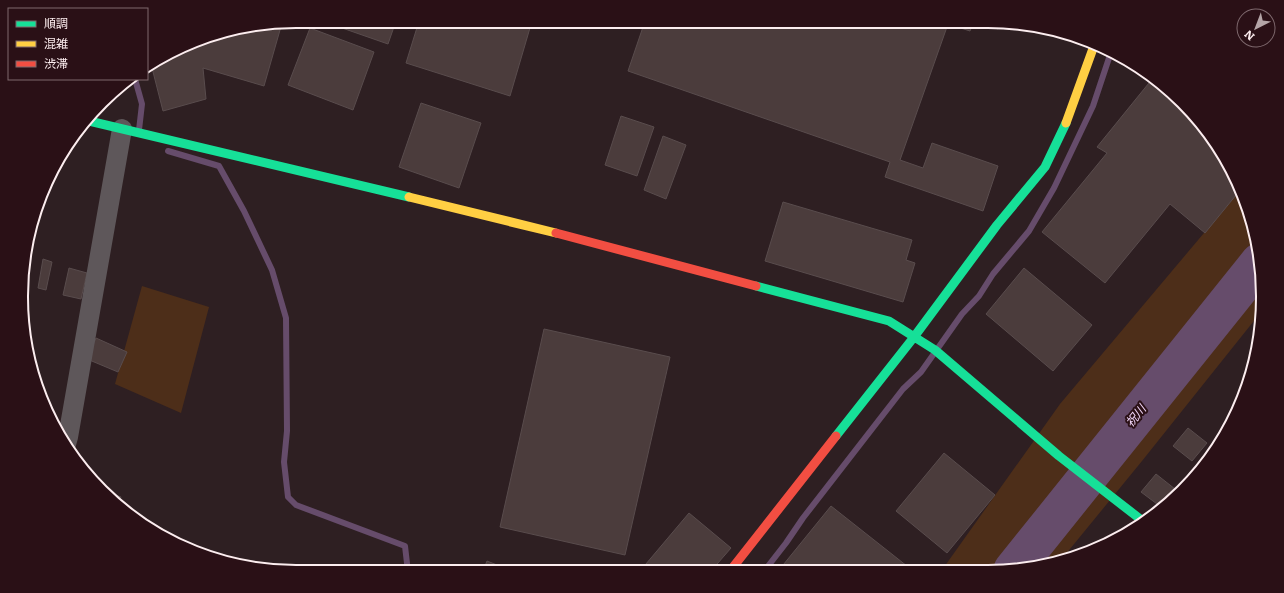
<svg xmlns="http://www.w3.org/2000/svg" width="1284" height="593" font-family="Literata,'Noto Sans JP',serif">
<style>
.green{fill:#4d2e19}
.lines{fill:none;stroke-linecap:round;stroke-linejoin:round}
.stream{stroke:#664c6b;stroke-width:6}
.river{stroke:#664c6b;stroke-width:39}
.building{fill:#4b3c3c;stroke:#594c4d}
.street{stroke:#5e575a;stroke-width:20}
.fast{stroke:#16e098;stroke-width:9}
.slow{stroke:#ffcf43;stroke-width:9}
.jam{stroke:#f24e42;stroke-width:9}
.labels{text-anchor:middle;stroke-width:4;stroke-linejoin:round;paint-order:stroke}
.water-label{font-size:12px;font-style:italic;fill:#f3d8fb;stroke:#2a1016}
.rim{fill:none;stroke:#fcedef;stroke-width:2}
</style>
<rect width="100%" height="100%" fill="#2e1f22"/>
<path class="green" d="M1241,189L1258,243L1263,296L1261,312L1142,461L1061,560L1024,570H942L1060,404Z
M142,286L209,307L181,413L115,384Z"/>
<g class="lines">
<path class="stream" d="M135,79L142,104L139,130
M168,151L219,166L244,211L272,270L286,318L287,431L284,462L288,497L296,505L405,546L408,572
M765,570L786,543L803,518L903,389L921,372L962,314L979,296L993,274L1029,231L1054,188L1093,106L1111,52"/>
<path class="river" d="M1013,570L1260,262"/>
</g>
<path class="building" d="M322,21H396L388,44Z
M419,21H532L510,96L406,63Z
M645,21H974L970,31L948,24L900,160L923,168L932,143L998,166L983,211L885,177L890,162L628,71Z
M976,21H988L1001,22L998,29Z
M282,23L264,86L203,68L206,99L163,111L151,64L159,58L208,36Z
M310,28L374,52L353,110L288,85Z
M1153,78L1182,102L1216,143L1241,189L1205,233L1170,204L1105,283L1042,232L1107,153L1097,147Z
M421,103L481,123L459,188L399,167Z
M621,116L654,127L637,176L605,165Z
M663,136L686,145L666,199L644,190Z
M783,202L912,240L906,260L915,263L903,302L765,261Z
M43,259L52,262L46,290L38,288Z
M69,268L87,273L81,299L63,295Z
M1024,268L1092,325L1053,371L986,314Z
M544,329L670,357L625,555L500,527Z
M96,338L127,352L118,372L87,359Z
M1188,428L1207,443L1192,461L1173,446Z
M944,453L995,495L947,553L896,511Z
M1156,474L1175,489L1161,507L1141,492Z
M105,491L121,497L118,505L115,503Z
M831,506L912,570H779Z
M689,513L731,548L711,571H640Z
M487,561L512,571H483Z"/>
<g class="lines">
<path class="street" d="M66,444L68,437L122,129"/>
<path class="fast" d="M89,121L409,197
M756,286L889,321L935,350L1059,456L1144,522
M836,436L914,337L997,225L1045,167L1066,123"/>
<path class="slow" d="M1066,123L1095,43
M409,197L556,233"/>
<path class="jam" d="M556,233L756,286
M730,571L836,436"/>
</g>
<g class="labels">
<g class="water-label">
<text transform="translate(1136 416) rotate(-51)" y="4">祝川</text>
</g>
</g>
<path d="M0 0H1284V593H0ZM296 28H988A268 268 0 0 1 1256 296V297A268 268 0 0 1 988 565H296A268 268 0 0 1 28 297V296A268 268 0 0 1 296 28Z" fill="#2a1016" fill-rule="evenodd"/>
<path class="rim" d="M296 28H988A268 268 0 0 1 1256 296V297A268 268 0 0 1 988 565H296A268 268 0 0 1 28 297V296A268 268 0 0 1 296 28Z"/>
<rect x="8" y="8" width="140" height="72" fill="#2a1016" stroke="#7e686d"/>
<rect x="16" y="21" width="20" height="6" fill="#16e098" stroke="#7e686d"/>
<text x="44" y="28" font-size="12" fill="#fcedef">順調</text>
<rect x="16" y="41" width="20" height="6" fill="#ffcf43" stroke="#7e686d"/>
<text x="44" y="48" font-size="12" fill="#fcedef">混雑</text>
<rect x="16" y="61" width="20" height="6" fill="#f24e42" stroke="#7e686d"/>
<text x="44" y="68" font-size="12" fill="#fcedef">渋滞</text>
<g transform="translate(1256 28) rotate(222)"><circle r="19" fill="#2a1016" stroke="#7e686d"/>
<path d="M0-3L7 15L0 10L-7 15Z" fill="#b4a5a7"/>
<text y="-6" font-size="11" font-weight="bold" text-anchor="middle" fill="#fcedef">N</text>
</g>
</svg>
